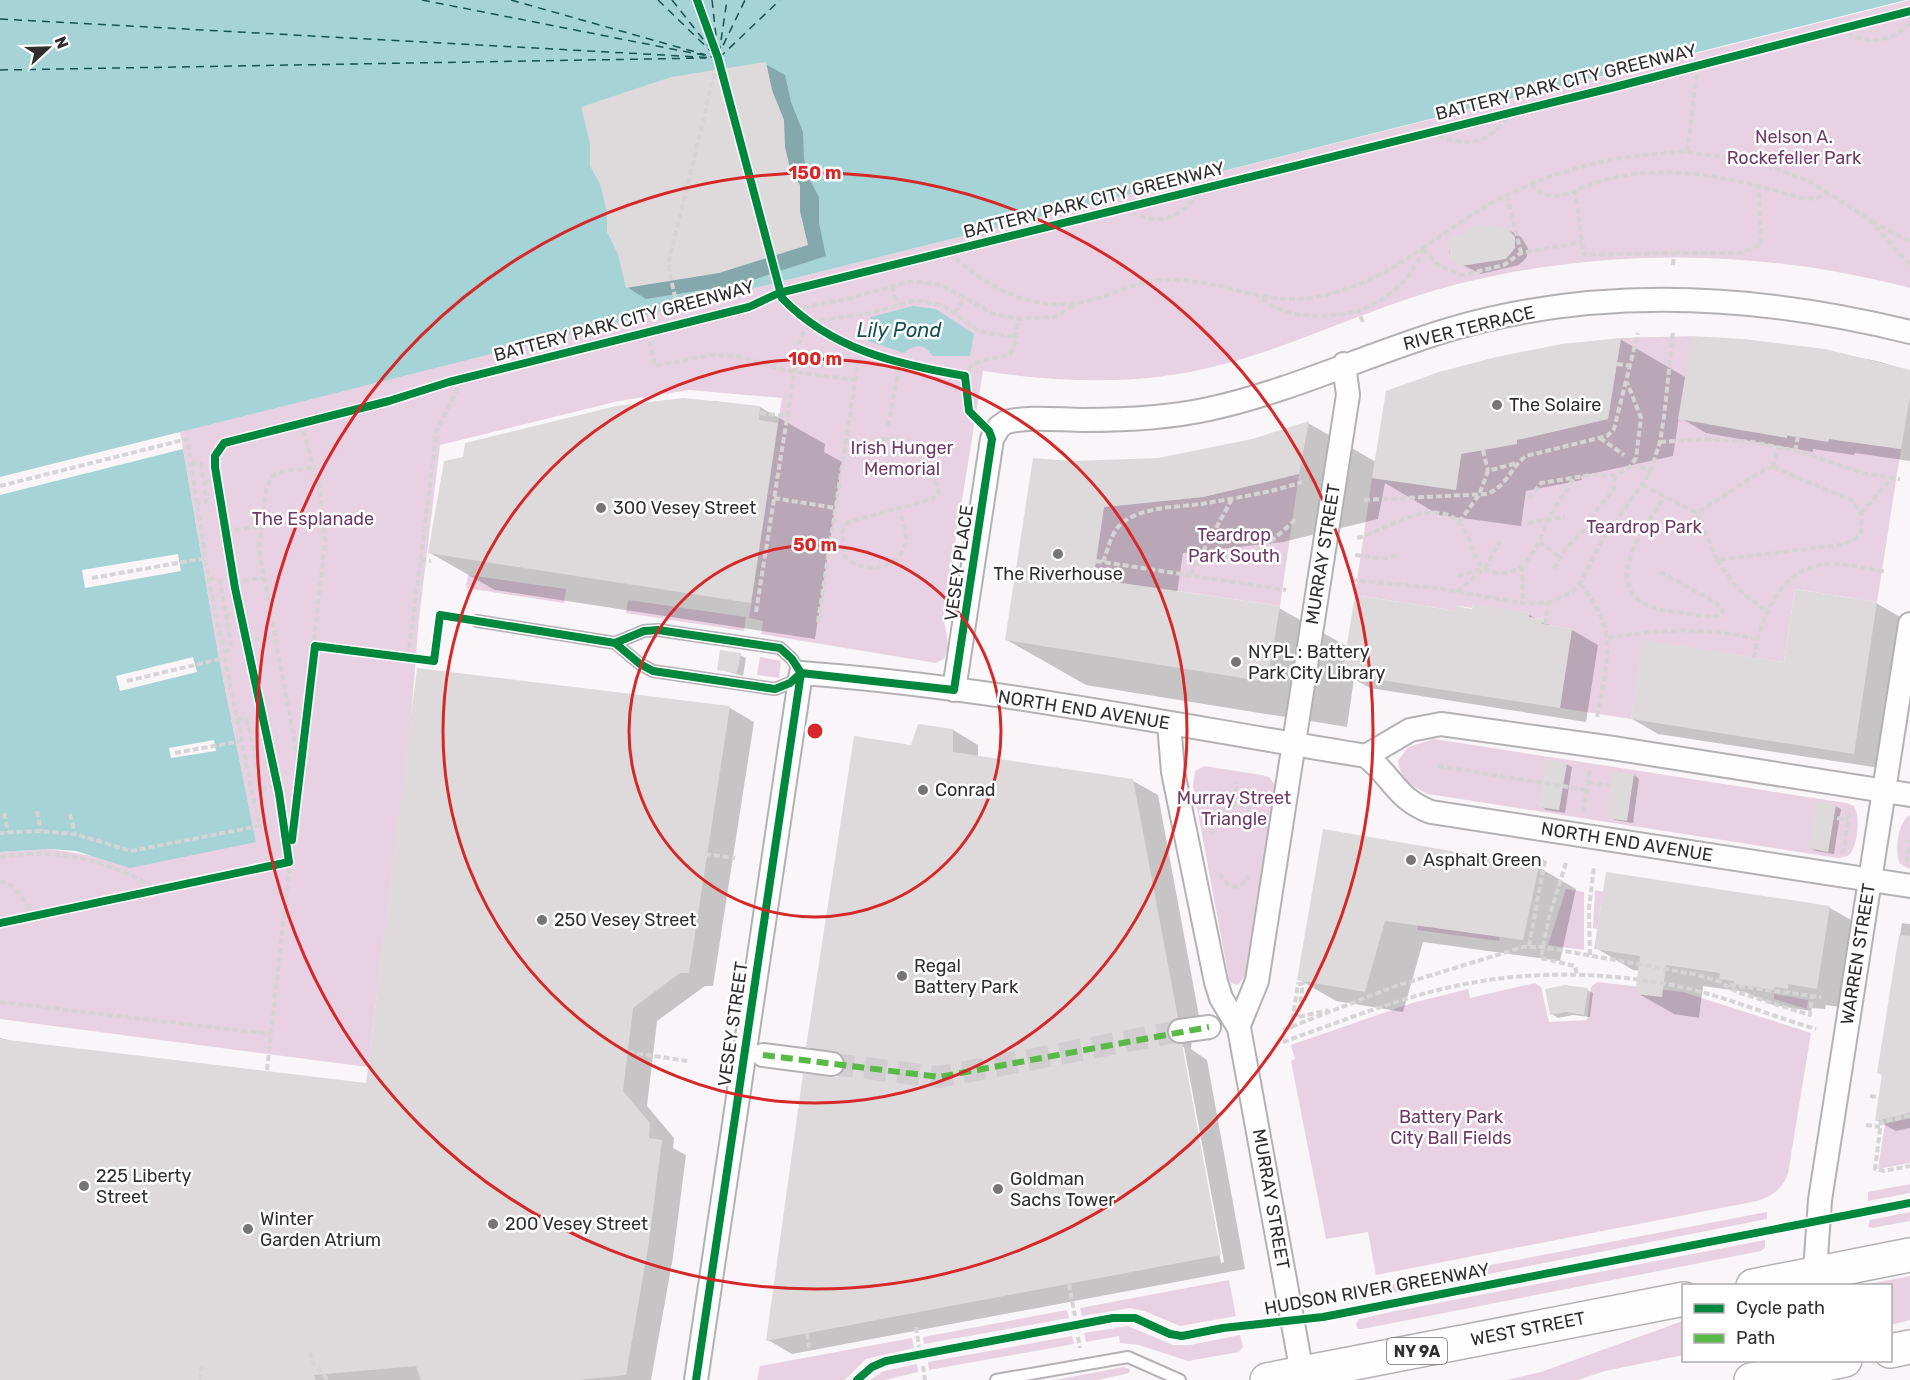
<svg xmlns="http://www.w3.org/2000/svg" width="1910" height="1380" font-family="Rubik,sans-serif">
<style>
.green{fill:#e9d1e4}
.water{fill:#a5d3d6}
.pier{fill:#f9f5f8}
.shadow{fill:#0003;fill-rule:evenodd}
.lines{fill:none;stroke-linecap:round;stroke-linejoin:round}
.ferry{stroke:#165254;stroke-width:1.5;stroke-dasharray:8 6;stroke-linecap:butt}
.building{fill:#dedadc}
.street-tunnel{stroke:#d1cdd0;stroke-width:22;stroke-dasharray:22 11;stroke-linecap:butt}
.lane-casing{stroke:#b4b1b4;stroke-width:14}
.street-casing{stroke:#b4b1b4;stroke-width:26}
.highway-casing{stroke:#b4b1b4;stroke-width:36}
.path{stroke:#d6d4d5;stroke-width:4;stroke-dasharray:6 3;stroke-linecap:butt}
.lane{stroke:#fefefe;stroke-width:10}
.street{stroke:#fefefe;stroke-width:22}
.highway{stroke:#fefefe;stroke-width:33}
.quiet{stroke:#58b947;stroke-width:6;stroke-dasharray:12 6;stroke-linecap:butt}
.cycleway-casing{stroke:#fff;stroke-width:11}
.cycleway{stroke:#00873e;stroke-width:8}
.ring{fill:none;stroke:#d62828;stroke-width:3}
.poi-dot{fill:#777476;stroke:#fff;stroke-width:2}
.labels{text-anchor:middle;stroke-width:5;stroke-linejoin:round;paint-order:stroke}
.shield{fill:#fff;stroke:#6f6d6e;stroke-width:1.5}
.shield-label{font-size:16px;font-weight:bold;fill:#312e30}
.street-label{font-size:18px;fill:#312e30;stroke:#fff}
.park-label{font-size:18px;fill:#703a68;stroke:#fff}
.poi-label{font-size:18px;fill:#312e30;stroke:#fff;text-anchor:start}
.water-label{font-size:20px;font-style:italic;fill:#165254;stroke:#fff}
.centre{fill:#d62828;stroke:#fff;stroke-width:3}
.ring-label{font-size:18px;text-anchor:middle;font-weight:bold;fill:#d62828;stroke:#fff;stroke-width:5;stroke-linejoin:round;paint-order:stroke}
</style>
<rect width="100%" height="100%" fill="#f9f5f8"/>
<path class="green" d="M1910,0V288C1762,249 1606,247 1458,284C1378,304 1303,343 1224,364C1145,386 1063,383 983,371L943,617C946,632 951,643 944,659L936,663L761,634L763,621L749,618L782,398L689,390L619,401L440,445L419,619L410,731L368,1067L0,1019V852L50,849L100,857L256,842L219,659L180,431Z
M1692,336L1732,429L1828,441L1829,439L1901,449L1877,602L1795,589L1784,662L1643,641L1631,719L1560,708L1572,629L1542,624L1543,619L1529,617V613L1473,605L1472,608L1457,606L1456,611L1355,595L1372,478L1456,490L1462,450L1470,448L1472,452L1517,443V440L1608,419L1621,338Z
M1299,474L1280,606L1094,579L1104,507L1203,497Z
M468,575L566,589L564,603L466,588Z
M628,600L746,617L744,631L626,613Z
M760,657L781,661L779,678L757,675Z
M1434,739L1846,803L1854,806C1861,818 1858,847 1848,856L1837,858L1428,794C1413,787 1400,779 1398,761L1408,747Z
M1204,766L1262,775L1269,777L1275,785L1245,976L1238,985L1231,983L1229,979L1193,786L1195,771Z
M1910,815V869L1900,864C1894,852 1898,821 1910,815Z
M1566,889L1584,892V950L1548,945Z
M1595,890L1603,892L1597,929L1593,928Z
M1418,925L1500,937L1499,941L1417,930Z
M1597,982L1683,992L1811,1033L1788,1173C1783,1189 1772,1196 1757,1201L1376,1275L1368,1232L1326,1239L1291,1061L1295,1059L1291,1045L1412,1003L1468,989L1470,998L1535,983L1541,987L1549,1022L1587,1020L1591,987Z
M1774,994L1808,1000L1807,1009L1774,999Z
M1910,1118V1163L1878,1169L1885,1124Z
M1910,1184V1193L1868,1201V1192Z
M1767,1212V1219L1352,1301L1350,1292Z
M1910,1212V1221L1872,1228L1868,1227L1870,1220Z
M1765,1240V1247L1761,1251L1362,1329H1358L1356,1324L1359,1319L1386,1313Z
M1910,1276V1320L1891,1325L1890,1286L1864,1285Z
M1229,1280L1236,1316L1180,1326L1144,1311L1130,1308L1082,1316L1080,1308Z
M1067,1310L1069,1318L924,1344L923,1337Z
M1683,1321V1355L1605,1371L1578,1380H1506L1541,1372Z
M1128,1326L1173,1345H1190L1240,1335L1243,1347L1239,1352L1188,1361L1139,1345L1120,1343L1119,1336L1086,1342L1084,1333Z
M1072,1336L1074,1344L929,1370L928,1362Z
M912,1338L914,1348L866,1359L845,1380H757L760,1366Z
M917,1364L918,1372L885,1380H870L884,1371Z
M1123,1367L1130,1369L1129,1373L1098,1380H1055Z"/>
<path class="water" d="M0,0H1906L0,477Z
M913,306L936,309L974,334L970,356H932C926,344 914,343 904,353L868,341L871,317Z
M183,449L219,659L256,842L130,868L76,851L50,849L0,852V495Z"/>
<path class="pier" d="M178,554L181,571L85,588L82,570Z
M193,657L197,672L120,691L116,676Z
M214,740L216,751L171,758L169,748Z"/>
<path class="shadow" d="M765,64L785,75L791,102L803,132L804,159L810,180L819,197V223L826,256L740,284L646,299L627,287Z
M1507,229L1521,237L1528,248L1527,257L1519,265L1481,274L1454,261L1449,252L1450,244L1465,234Z
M1620,339L1687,378L1824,351L1877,361L1910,371V461L1855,453L1854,455L1813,449V452L1706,433L1679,417L1673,456L1581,476L1582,480L1526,491L1521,526L1439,515L1385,483L1378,519L1283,542L1183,553L1177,593L1279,608L1348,647L1457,613L1473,610L1529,615L1555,628L1572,630L1598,645L1586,722L1370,688L1354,679L1347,727L1086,685L1007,640L1073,463L1158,459L1253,441L1308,423L1376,462Z
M667,400L715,401L760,407L825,444L824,452L842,462L815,639L495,590L430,553Z
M1876,603L1902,618L1880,768L1658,734L1632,719L1785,664Z
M740,655L746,658L743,676L719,669Z
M418,670L730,708L754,722L713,986H705L657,1021L647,1106L674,1138L673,1148L686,1155L673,1257L651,1380H0V1038L20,1043L367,1085Z
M953,730L978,745V757L1133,781L1158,795L1202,1032L1192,1039L1191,1049L1207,1060L1245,1269L792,1354L768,1340L837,1078L847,1067L845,1063L832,1060L807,1046L912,746ZM1181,1047H1184L1224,1262L1221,1263Z
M1566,764L1572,767L1565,813L1546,810L1541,806Z
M1634,775L1639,779L1633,823L1615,820L1609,817Z
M1835,806L1841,809L1834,854L1816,851L1810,848Z
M1324,831L1538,867L1576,889L1560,961L1423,942L1403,1012L1336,1001L1298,979Z
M1830,908L1867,929L1854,1009L1826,1005L1825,1009L1812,1008L1811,1011L1773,1005L1745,992L1703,986L1699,1018L1674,1014L1637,993L1640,971L1633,970L1596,948Z
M1902,923L1910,924V1128L1896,1131L1876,1120L1883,1075L1878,1073Z
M1587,990L1593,993L1590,1017L1573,1015L1558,1018L1552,1014Z"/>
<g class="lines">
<path class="ferry" d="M422,0L713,57
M511,0L706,55
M658,0L718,58
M672,0L714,53
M697,0L717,55
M712,0L718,54
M0,19L718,58
M719,54L727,0
M717,58L745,0
M719,58L780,0
M0,70L706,58"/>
</g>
<path class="building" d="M766,62L772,90L784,120L785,147L790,168L800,185V211L808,245L719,273L626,288L618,254L607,232V212L600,184L590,166V143L581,107L671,77Z
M1477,224L1508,228L1515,237V248L1506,259L1461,266L1451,259L1448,244L1454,236L1465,233Z
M1692,336L1744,339L1825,349L1910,370V396L1901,449L1829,439L1828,442L1787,435V438L1678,419Z
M1621,338L1608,419L1517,440V444L1461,454L1456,490L1372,478L1386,391L1439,372L1496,357L1562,344Z
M683,398L760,406L759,420L778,423L751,603L428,553L444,461L463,457L465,443L616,406Z
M1309,421L1299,474L1203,497L1104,507L1093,579L1280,606L1267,682L1005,640L1033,458L1073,461L1158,458L1252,439Z
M1795,589L1877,602L1854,754L1631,719L1642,640L1784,662Z
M1355,595L1456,611V606L1472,609L1473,604L1529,613V617L1543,619L1542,624L1572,629L1560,708L1342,674Z
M720,650L741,653L737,673L717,670Z
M417,668L730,706L689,973H680L633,1008L623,1091L650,1123L649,1138L662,1140L649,1242L626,1375L577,1380H421L416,1366L314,1375L316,1380H0V1039L366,1083Z
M918,724L953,729V752L1133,779L1178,1018L1168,1025L1167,1033L1174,1043L1182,1044L1221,1255L766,1341L803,1074L837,1077L845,1066L840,1053L806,1047L854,736L911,745Z
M1546,759L1567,763L1559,810L1539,807Z
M1614,771L1634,774L1627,821L1607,818Z
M1816,801L1836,805L1828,852L1808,848Z
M1323,829L1539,866L1523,940L1385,921L1365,992L1297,980Z
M1606,872L1830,906L1817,989L1788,984V989L1775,987L1774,990L1734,984V981L1719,979L1720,973L1666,965L1662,997L1635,994L1640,956L1594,949Z
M1899,935L1910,936V1113L1875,1121L1882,1074L1877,1073Z
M1565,985L1588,988L1584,1015L1566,1012L1550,1015L1545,989Z"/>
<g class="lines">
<path class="street-tunnel" d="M832,1064L939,1077L1180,1031"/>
<g class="lane-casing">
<path id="lane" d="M477,621L615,643L644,631L658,630L780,648L792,659L801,673L790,683L775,689L653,671L640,664L615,643
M996,1380L1128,1357L1180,1380"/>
</g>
<g class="street-casing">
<path id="street" d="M954,690L992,439L999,427L1006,422C1030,416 1059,420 1084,420C1126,420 1168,418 1209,409C1292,391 1370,353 1451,329C1601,285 1760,295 1910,332
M1169,723L1173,772L1216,982L1221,998L1239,1028L1302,1373
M1366,756L1410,730L1441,724L1606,747L1910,795
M1239,1025L1257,981L1348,395L1344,364
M1180,1031L1209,1027
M763,1055L832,1064
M1814,1286L1820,1200L1910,624
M696,1380L801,673C991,687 1178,726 1366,756C1392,776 1397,800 1431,812L1910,886"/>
</g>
<g class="highway-casing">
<path id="highway" d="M1753,1286L1910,1255
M1890,1351L1910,1347
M1267,1380L1684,1299
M1751,1380L1845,1360"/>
</g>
<path class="path" d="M1839,30C1864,43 1889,46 1910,23
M718,58L779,293C814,349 906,365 965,376C972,356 994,361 1010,354L1015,345L1018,319
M1430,132C1469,150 1487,145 1512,111
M1687,152L1754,161L1809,181L1869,219L1910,265
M1531,184C1547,200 1555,198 1575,191
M1507,195L1521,253
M1123,209C1161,228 1179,220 1205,187
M1872,221L1910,242
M1423,249L1439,266L1463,275L1504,265L1521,253L1582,242
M949,252C988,289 1036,315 1092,300C1116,293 1140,281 1166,280C1224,277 1262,310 1326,295C1378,283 1418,251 1461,222C1529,176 1605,154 1687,152L1698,65
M1674,253H1739L1761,245L1759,186
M1673,265L1674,253L1584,255L1575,191C1651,156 1729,177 1805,199L1818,198L1827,193
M892,286L897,304
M1262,299C1287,320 1328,318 1358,311
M794,309L847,299L912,281L941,285L994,314L1018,319L1054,317L1077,304
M955,313L965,297
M1363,322L1358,311C1388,300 1412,280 1423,249
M681,324L668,265L718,59
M648,332L655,366L710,355L738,356L787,371L855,380
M1617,364L1631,366
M760,413L787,416
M888,426L900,364
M1600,438L1624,455
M882,439H899L905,443L938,486L939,494L932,499L848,522L843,530L844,555C860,574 897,572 905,545C908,535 903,522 901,512
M1660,442L1706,439L1753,442L1801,452L1863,473L1900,479
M1483,450L1488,471
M1795,451L1798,437
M191,462L201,464L206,502L197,505
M1640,466L1650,473
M1773,467L1853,501L1862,515L1861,533L1853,541L1839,545L1717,560L1697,513L1765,469Z
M1773,467L1778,447
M204,482L217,480
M1643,485L1697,513
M0,486L187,439L210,586L259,826L131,851L75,834L38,831L0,833
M774,498L835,508
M1529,499L1541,483L1590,475H1615L1629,468L1636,458L1641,418L1627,382
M1364,500L1487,494C1506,487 1511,467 1526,456L1607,436L1614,429L1638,333
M1861,513L1892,478
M1459,522L1479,495L1488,471L1516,463
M1528,523L1565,517
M226,531L261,526
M1357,538C1384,531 1411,509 1440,513C1467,517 1467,542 1478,561C1488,578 1514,576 1526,562C1539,547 1543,530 1552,513C1559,501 1567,490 1574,478
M1539,542L1561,558
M1203,553C1248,567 1265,547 1297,518
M1355,555L1384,559L1399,555
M420,560L431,561
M1717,560L1737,588L1766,611
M1096,561L1286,590
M1103,562C1108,549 1111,533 1121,524C1139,507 1178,507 1201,504C1235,498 1270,493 1302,482
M1522,566L1523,603
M1554,569L1565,549L1588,527L1593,515L1614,489L1615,475
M1660,572L1717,603L1723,611L1721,615C1708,619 1689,613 1675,612C1593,603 1635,538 1665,497
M1190,575L1232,499
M1458,576L1485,568
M92,578L206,558
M209,578L220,581L231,646L228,651L223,652
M1351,580L1437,588L1528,604L1550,602L1572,592L1580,583L1602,541L1650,473L1660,442L1664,417L1673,332
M234,582L263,578
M1580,584C1621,632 1606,662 1597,718
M1457,592L1485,568L1500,541
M756,612L799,343L804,330L815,321L871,313L916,300L944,306L976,329L987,333L1016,337
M226,615L240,612
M818,622L860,350
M1545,625L1548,602
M1608,638C1659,629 1706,627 1757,639
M246,641L273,636
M315,646L434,661
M408,657L437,430L463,378
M1754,658C1760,617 1782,565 1830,564C1849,563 1867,569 1886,572
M127,681L224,658
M237,718L246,719L248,724L264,806L261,811L256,812
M175,753L241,741
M298,760L259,549L266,490L271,477L281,472L314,467
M1438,766L1587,790
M1588,782L1611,786
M261,789L277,785
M1234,802L1237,782
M37,811L41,831
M1583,812L1590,769
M4,813L8,832
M70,814L75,834
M1837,818L1848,820
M1211,834L1218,814L1230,803L1247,807L1256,826
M705,854L735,858
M1843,854L1850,808
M290,855L325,542L319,485L301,425
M0,857C58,848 107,859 156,889
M289,862L279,793L235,588L215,467V456L224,443L389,401L449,382L749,307L779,293L1611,88L1910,11
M1907,862L1910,840
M1566,863L1549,917L1541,958L1575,966L1577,975
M1220,874L1229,886C1239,889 1244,884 1249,876
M0,881C16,883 25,903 34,916
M0,923L289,862
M1529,946L1545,860
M1590,955L1589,908L1594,867
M1730,985L1821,997
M0,1002L270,1034
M1299,1017L1328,1010
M1291,1029L1298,984H1303L1298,1017
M1283,1030L1393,987L1523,947H1542L1694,974L1718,981L1737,992L1810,1015L1812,996
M1283,1042C1334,1024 1386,1003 1438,990C1516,970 1602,970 1681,987C1727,997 1771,1016 1816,1029
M628,1052L687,1061
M267,1070L290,862
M1870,1096L1878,1097
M1910,1116L1881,1122L1875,1169L1884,1171L1910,1166
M1866,1125L1880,1127
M1069,1284L1075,1316
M916,1327L919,1347
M807,1333L809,1348
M1078,1337L1080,1348
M310,1352L313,1363L328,1380
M923,1366L925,1380
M200,1380L202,1364"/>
<use href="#lane" class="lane"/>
<use href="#street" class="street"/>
<use href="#highway" class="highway"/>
<path class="quiet" d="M763,1055L939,1077L1209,1027"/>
<g class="cycleway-casing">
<path id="cycleway" d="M615,643L640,664L653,671L775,689L790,683L801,673L954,690L992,439L989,431L969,411L965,376C896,364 832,350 782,298L718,58L697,0
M292,840L315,646L434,661L440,615L615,643L644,631L658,630L780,648L792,659L801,673
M289,862L279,793L235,588L215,467V456L224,443L389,401L449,382L749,307L779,293L1611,88L1910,11
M0,923L289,862
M696,1380L801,673
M857,1380L872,1367L886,1361L1113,1318H1135L1170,1334L1182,1336L1223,1328L1323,1317L1910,1203"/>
</g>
<use href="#cycleway" class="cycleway"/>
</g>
<g class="ring">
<circle cx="815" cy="731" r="186"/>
<circle cx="815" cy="731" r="372"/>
<circle cx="815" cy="731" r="558"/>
</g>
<g class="poi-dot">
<circle cx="1497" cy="405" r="6"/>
<circle cx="601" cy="508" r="6"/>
<circle cx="1058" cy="554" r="6"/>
<circle cx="1236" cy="662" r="6"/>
<circle cx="923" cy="790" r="6"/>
<circle cx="1411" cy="860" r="6"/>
<circle cx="542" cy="920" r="6"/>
<circle cx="902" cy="976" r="6"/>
<circle cx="84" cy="1186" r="6"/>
<circle cx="998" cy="1189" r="6"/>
<circle cx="493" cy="1224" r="6"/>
<circle cx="248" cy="1229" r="6"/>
</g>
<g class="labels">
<rect class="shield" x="1387" y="1338" width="60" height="26" rx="4.5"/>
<g class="shield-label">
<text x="1417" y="1357">NY 9A</text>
</g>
<g class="street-label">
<text transform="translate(1566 82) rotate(-14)" y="6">BATTERY PARK CITY GREENWAY</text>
<text transform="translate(1094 200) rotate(-14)" y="6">BATTERY PARK CITY GREENWAY</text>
<text transform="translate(624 321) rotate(-15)" y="6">BATTERY PARK CITY GREENWAY</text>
<text transform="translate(1469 328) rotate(-14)" y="6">RIVER TERRACE</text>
<text transform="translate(1323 554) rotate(-81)" y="6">MURRAY STREET</text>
<text transform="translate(959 563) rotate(-82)" y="6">VESEY PLACE</text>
<text transform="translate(1084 710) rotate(9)" y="6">NORTH END AVENUE</text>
<text transform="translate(1627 842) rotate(9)" y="6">NORTH END AVENUE</text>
<text transform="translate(1858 954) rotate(-81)" y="6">WARREN STREET</text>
<text transform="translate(733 1024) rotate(-82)" y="6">VESEY STREET</text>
<text transform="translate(1271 1199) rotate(80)" y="6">MURRAY STREET</text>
<text transform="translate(1377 1289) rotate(-10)" y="6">HUDSON RIVER GREENWAY</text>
<text transform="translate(1528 1329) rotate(-11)" y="6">WEST STREET</text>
</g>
<g class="park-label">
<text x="1794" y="143">Nelson A.<tspan x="1794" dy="21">Rockefeller Park</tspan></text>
<text x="902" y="454">Irish Hunger<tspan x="902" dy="21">Memorial</tspan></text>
<text x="313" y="525">The Esplanade</text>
<text x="1644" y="533">Teardrop Park</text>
<text x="1234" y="541">Teardrop<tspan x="1234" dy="21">Park South</tspan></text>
<text x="1234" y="804">Murray Street<tspan x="1234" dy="21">Triangle</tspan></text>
<text x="1451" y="1123">Battery Park<tspan x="1451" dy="21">City Ball Fields</tspan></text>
</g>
<g class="poi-label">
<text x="1509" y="411">The Solaire</text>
<text x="613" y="514">300 Vesey Street</text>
<text x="1058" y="580" text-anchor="middle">The Riverhouse</text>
<text x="1248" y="658">NYPL : Battery<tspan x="1248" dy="21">Park City Library</tspan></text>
<text x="935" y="796">Conrad</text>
<text x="1423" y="866">Asphalt Green</text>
<text x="554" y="926">250 Vesey Street</text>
<text x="914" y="972">Regal<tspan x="914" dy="21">Battery Park</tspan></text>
<text x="96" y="1182">225 Liberty<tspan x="96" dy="21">Street</tspan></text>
<text x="1010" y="1185">Goldman<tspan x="1010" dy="21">Sachs Tower</tspan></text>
<text x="260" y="1225">Winter<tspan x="260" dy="21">Garden Atrium</tspan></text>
<text x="505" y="1230">200 Vesey Street</text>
</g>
<g class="water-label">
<text x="899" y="337">Lily Pond</text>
</g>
</g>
<circle cx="815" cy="731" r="9" class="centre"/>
<g class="ring-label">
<text x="815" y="179">150 m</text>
<text x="815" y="365">100 m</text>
<text x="815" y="551">50 m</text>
</g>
<rect x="1682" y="1284" width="210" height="78" fill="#ffffff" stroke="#adabac" stroke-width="1.5"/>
<rect x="1694" y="1304" width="30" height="9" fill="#00873e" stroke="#adabac" stroke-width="1.5"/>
<text x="1736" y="1314" font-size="18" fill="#312e30">Cycle path</text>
<rect x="1694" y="1334" width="30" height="9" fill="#58b947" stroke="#adabac" stroke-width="1.5"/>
<text x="1736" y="1344" font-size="18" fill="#312e30">Path</text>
<g transform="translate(48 48) rotate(68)" stroke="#ffffff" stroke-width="4.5" paint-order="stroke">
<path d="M0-4.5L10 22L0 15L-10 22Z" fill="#312e30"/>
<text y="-9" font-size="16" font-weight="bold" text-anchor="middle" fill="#312e30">N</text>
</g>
</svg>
